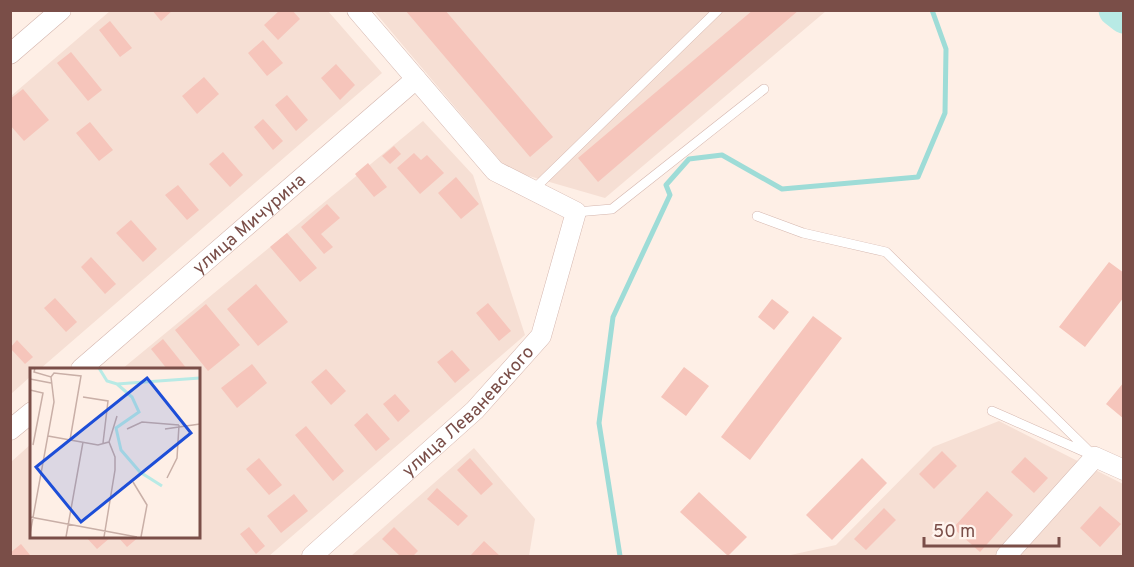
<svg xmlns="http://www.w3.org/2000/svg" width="1134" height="567" font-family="Overpass,sans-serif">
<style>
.residential{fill:#f6dfd4}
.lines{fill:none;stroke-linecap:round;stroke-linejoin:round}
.stream{stroke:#9edcd7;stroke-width:5}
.river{stroke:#b8eae5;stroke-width:33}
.building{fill:#f6c5bb}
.service-casing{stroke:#d4b5ad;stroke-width:10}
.minor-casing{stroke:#d4b5ad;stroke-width:21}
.service{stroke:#fff;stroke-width:9}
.minor{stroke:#fff;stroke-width:20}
.labels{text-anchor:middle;stroke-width:4.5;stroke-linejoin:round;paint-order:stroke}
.street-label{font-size:18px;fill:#7a4e48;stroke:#fff4ee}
.inset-river{fill:none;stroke:#b8eae5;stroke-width:3}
.inset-road{fill:none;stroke:#c9afa7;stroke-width:1.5}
.view{fill:#1d4ed8;fill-opacity:0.15;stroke:#1d4ed8;stroke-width:3}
.inset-edge{fill:none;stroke:#7a4e48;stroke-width:3}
</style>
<rect width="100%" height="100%" fill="#feefe6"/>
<path class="residential" d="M110,11H328L382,73L40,369H32L31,376L11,394V96Z
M374,11H826L605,198L508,170Z
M423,121L473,175L525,335L269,556H11V462L31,444L32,536H198V369H122Z
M999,421L1123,484V556H786L836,545L933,447Z
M474,448L535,519L529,556H351Z"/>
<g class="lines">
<path class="stream" d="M620,556L599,423L613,317L670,195L666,185L689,159L722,155L782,189L918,177L945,113L946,49L932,10"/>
<path class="river" d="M1115,10L1124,17"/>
</g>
<path class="building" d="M152,10H173L161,21Z
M280,10H292L300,19L278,40L264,25Z
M405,10H445L553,137L530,157Z
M753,10H799L598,182L578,158Z
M110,21L132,48L120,57L99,30Z
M263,40L283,63L267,76L248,53Z
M71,52L102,90L88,101L57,63Z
M336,64L355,85L340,100L321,78Z
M204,77L219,94L197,114L182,96Z
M23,89L49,120L24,141L10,125V99Z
M287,95L308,120L296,131L275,105Z
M263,119L283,141L273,150L254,127Z
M90,122L113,150L99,161L76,133Z
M394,146L401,154L390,164L382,156Z
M223,152L243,175L230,187L209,164Z
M414,153L421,160L427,155L444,173L420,194L397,168Z
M368,163L387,187L374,197L355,174Z
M456,177L479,204L461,219L438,193Z
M178,185L199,210L187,220L165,195Z
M327,204L340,218L321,234L333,247L324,254L301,227Z
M131,220L157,249L143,262L116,233Z
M287,233L317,268L300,282L270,247Z
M91,257L116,284L105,294L81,267Z
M1109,262L1124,273V297L1085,347L1059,327Z
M256,284L288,322L258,346L227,309Z
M55,298L77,322L66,332L44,308Z
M772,299L789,312L774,330L758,317Z
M488,303L511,331L499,341L476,313Z
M206,304L240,345L208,371L175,330Z
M813,316L842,338L750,460L721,437Z
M163,339L187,369H167L151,349Z
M17,340L33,357L25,364L10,348Z
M452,350L470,370L455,383L437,362Z
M252,364L267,383L237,408L221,388Z
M684,367L709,386L686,416L661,397Z
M326,369L346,391L331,405L311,382Z
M1124,382V419L1106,404Z
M395,394L410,411L398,422L383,404Z
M367,413L390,439L376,451L354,425Z
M306,426L344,471L333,481L295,435Z
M942,451L957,466L934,489L919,474Z
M1025,457L1048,478L1034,493L1011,472Z
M259,458L282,485L269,495L246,469Z
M470,458L493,484L481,495L457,470Z
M862,458L887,483L832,540L806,515Z
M437,488L468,516L458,526L427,499Z
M987,491L1013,515L980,552L953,528Z
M699,492L747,537L728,556L680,512Z
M294,494L308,511L281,533L267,516Z
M1100,506L1121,524L1100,547L1080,528Z
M884,508L896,520L866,550L854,539Z
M249,527L265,546L256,554L240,534Z
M394,527L418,551L413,556H400L382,539Z
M85,536H109L111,537L97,549Z
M117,536H140L127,547Z
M484,541L500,556H470Z
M21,544L30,555L10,556V553Z"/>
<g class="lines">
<g class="service-casing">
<path id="service" d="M533,190L718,10
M576,212L612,209L764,89
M757,216L803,233L886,252L1095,457
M992,411L1087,453"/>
</g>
<g class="minor-casing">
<g id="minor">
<path d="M10,54L61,10"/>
<path id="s1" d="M81,369L416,79"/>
<path d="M10,430L32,412"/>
<path id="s2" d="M312,556L475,410L541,336L576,212L495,171L357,10"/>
<path d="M1006,556L1095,457L1124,470"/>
</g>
</g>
<use href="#service" class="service"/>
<use href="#minor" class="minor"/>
</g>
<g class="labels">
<g class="street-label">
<text dy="6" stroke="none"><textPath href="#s1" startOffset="222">улица Мичурина</textPath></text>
<text dy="6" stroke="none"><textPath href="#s2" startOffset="213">улица Леваневского</textPath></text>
</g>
</g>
<g transform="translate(30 368)">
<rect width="170" height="170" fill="#feefe6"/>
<path class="inset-river" d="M69,0L77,13L87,16L170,10M87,16L102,29L109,44L86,60L91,82L110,104L132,118"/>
<path class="inset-road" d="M5,0L4,4L21,9L24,5L51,8L40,72M0,11L21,15M0,22L13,25L3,77M53,29L78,33L73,75M97,61L112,54L149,57M135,61L170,56M18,68L68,77L79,74L85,89V102L74,169M79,74L87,48M137,110L147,90L149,57M103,114L117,137L111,169M0,149L107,169M0,166L24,34L21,9M36,169L53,74"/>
<path class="view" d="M117,10L161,65L51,154L6,99Z"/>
<rect width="170" height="170" class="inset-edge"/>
</g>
<rect width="1134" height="567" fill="none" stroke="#7a4e48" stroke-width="24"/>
<path d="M924 537v9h135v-9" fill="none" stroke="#7a4e48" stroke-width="3"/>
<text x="933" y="537" font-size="18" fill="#7a4e48" stroke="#fff4ee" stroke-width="4.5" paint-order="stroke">50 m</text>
</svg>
